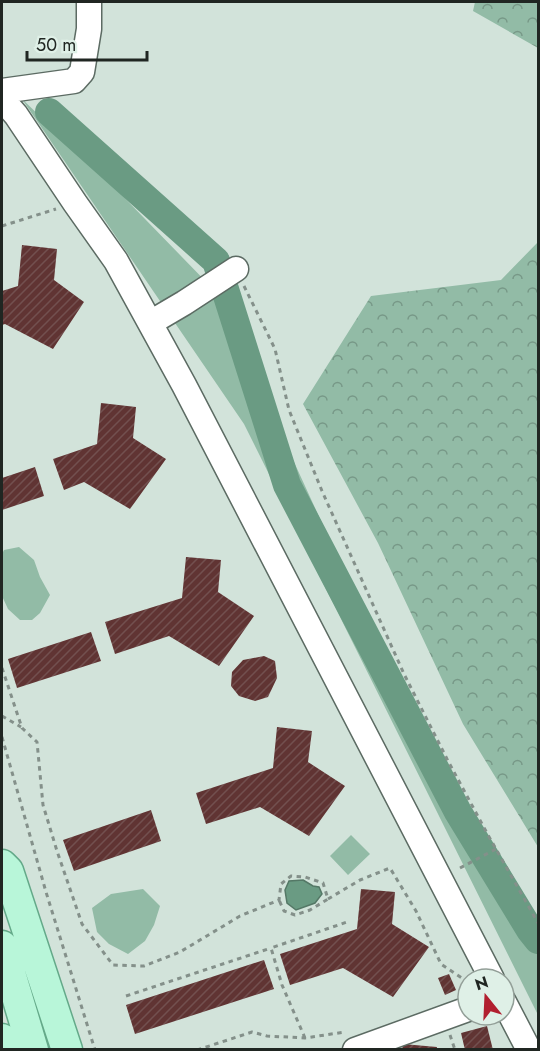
<svg xmlns="http://www.w3.org/2000/svg" width="540" height="1051" font-family="Jost,sans-serif">
<style>
.forest{fill:url(#forest-crowns)}
.park{fill:#92bba6}
.water{fill:#6a9b83;stroke:#547866;stroke-width:1.5}
.lines{fill:none;stroke-linecap:round;stroke-linejoin:round}
.river{stroke:#6a9b83;stroke-width:28}
.building{fill:url(#building-hatch)}
.minor-casing{stroke:#5c6b63;stroke-width:27}
.major-casing{stroke:#64a989;stroke-width:33}
.path{stroke:#84908a;stroke-width:3;stroke-dasharray:4.5 4.5;stroke-linecap:butt}
.minor{stroke:#fff;stroke-width:24}
.major{stroke:#b8f6d9;stroke-width:30}
</style>
<defs>
<pattern id="forest-crowns" width="20" height="18" patternUnits="userSpaceOnUse" patternTransform="scale(1.5)"><rect width="20" height="18" fill="#92bba6"/><path d="M2 6a3 3 0 1 1 6 0M12 15a3 3 0 1 1 6 0" fill="none" stroke="#779887"/></pattern>
<pattern id="building-hatch" width="6" height="6" patternUnits="userSpaceOnUse" patternTransform="scale(1.5)"><rect width="6" height="6" fill="#603433"/><path d="M-1 1l2-2M0 6l6-6M5 7l2-2" fill="none" stroke="#72504f"/></pattern>
</defs>
<rect width="100%" height="100%" fill="#d2e3da"/>
<path class="forest" d="M475,2H538V48L473,11Z
M538,242V847L463,724L378,543L303,404L371,296L501,280Z"/>
<path class="park" d="M22,99L111,184L216,292L416,728L538,922V1015L244,424Z
M19,547L34,560L40,577L50,595L40,613L32,620H20L8,609L2,596V554L4,550Z
M351,835L370,854L348,875L330,856Z
M143,889L160,906L154,925L145,941L128,954L109,944L97,932L92,908L111,894Z"/>
<path class="water" d="M303,880L313,886L319,887L322,894L315,903L296,910L287,903L285,890L289,881Z"/>
<g class="lines">
<path class="river" d="M49,112L216,261L287,485L458,812L530,930L538,940"/>
</g>
<path class="building" d="M22,245L57,249L54,280L84,302L53,349L5,324L2,325V291L18,286Z
M101,403L136,407L133,438L166,459L130,509L84,482L64,490L53,459L97,444Z
M35,467L44,496L2,510V478Z
M186,557L221,560L218,592L254,616L219,666L169,636L115,654L105,622L182,598Z
M91,632L101,661L17,688L8,659Z
M264,656L275,661L277,678L268,697L255,701L239,696L231,686L232,672L243,660Z
M277,727L312,731L308,762L345,786L309,836L260,807L206,824L196,793L273,768Z
M151,810L161,841L74,871L63,840Z
M361,889L395,892L392,924L429,947L393,997L343,968L290,985L280,954L357,929Z
M264,960L274,989L135,1034L126,1005Z
M449,974L456,990L445,995L438,978Z
M487,1026L493,1050H465L461,1033Z
M403,1044L437,1047V1050H402Z"/>
<g class="lines">
<g class="minor-casing">
<path id="minor" d="M2,91L74,81L82,72L89,29V2
M2,99L16,115L75,203L116,261L184,385L492,979
M150,323L184,303L236,269
M504,1002L529,1050
M355,1050L468,1009"/>
</g>
<g class="major-casing">
<path id="major" d="M2,865L8,871L67,1050
M2,946L33,1050
M2,1039L5,1050"/>
</g>
<path class="path" d="M2,226L56,209
M244,286L275,349L289,410L322,491L404,674L447,759L488,835L538,923
M2,668L22,728L37,742L43,805L57,851L82,924L113,965L144,966L180,952L240,916L279,900L281,884L291,876L305,877L323,883L328,899L310,910L295,915L284,911L279,900
M2,716L21,727
M2,737L46,892L95,1050
M460,868L496,849
M328,899L360,880L390,868L416,911L441,964L468,982
M126,996L271,948
M450,1035L455,1050
M305,1038L282,985L271,948L350,921
M197,1050L252,1032L267,1036L305,1038L345,1032"/>
<use href="#minor" class="minor"/>
<use href="#major" class="major"/>
</g>
<rect width="540" height="1051" fill="none" stroke="#202622" stroke-width="6"/>
<g transform="translate(486 997) rotate(342)"><circle r="28" fill="#dff0e7" stroke="#939f98" stroke-width="1.5"/>
<path d="M0-4.5L10 22L0 15L-10 22Z" fill="#b11f2f"/>
<text y="-9" font-size="16" font-weight="bold" text-anchor="middle" fill="#202622">N</text>
</g>
<path d="M27 51v9h120v-9" fill="none" stroke="#202622" stroke-width="3"/>
<text x="36" y="51" font-size="18" fill="#202622" stroke="#dff0e7" stroke-width="4.5" paint-order="stroke">50 m</text>
</svg>
